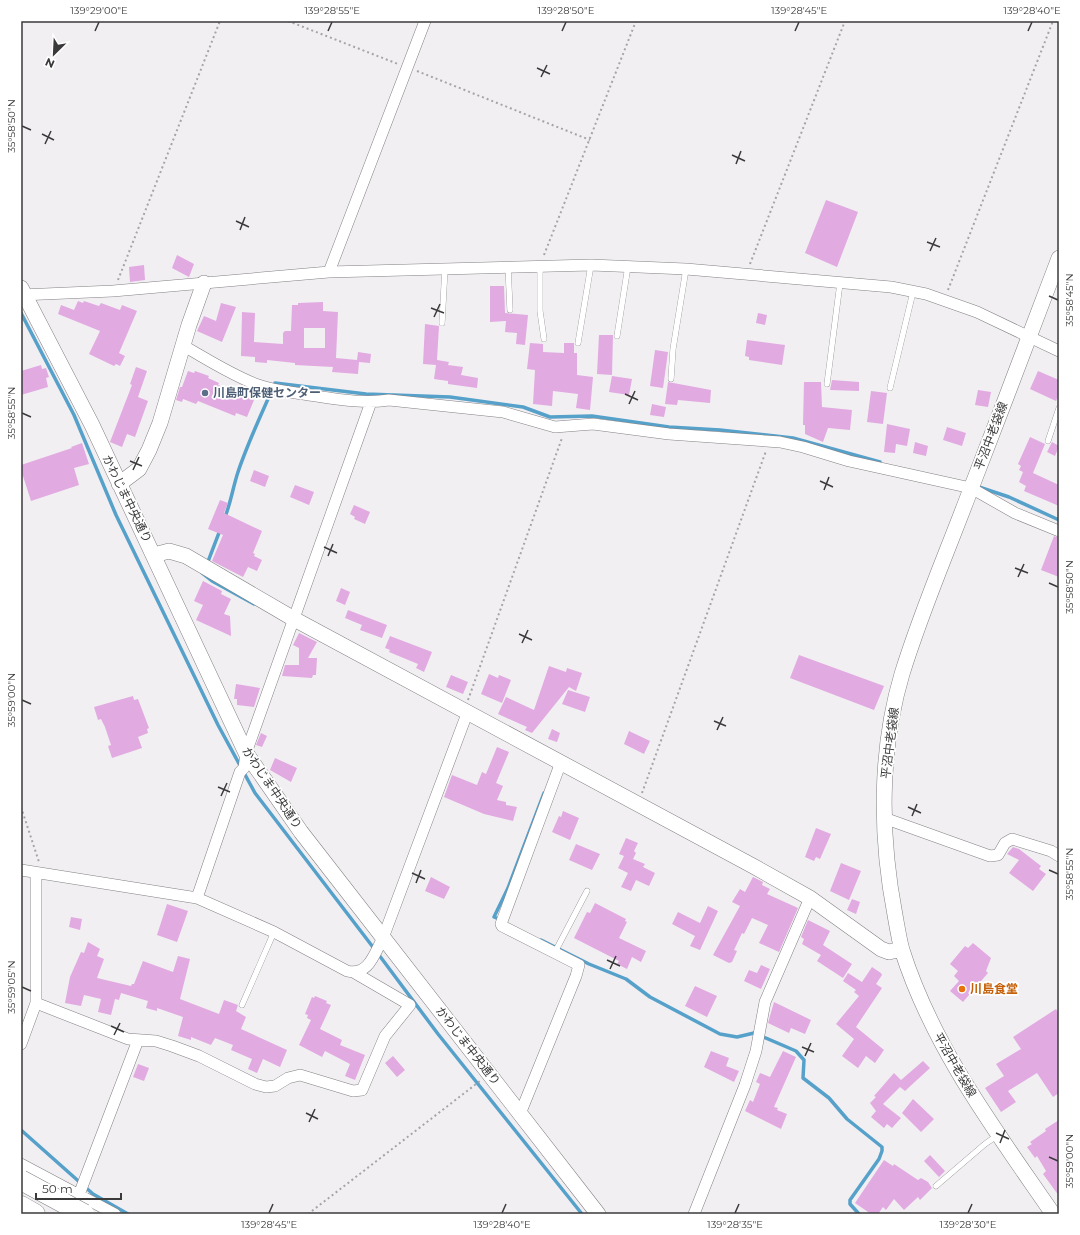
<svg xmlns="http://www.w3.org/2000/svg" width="1080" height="1235" font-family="Montserrat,'Noto Sans JP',sans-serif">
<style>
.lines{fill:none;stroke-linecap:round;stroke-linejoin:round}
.stream{stroke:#56a1ca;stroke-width:3.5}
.building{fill:#e1aae1;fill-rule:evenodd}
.lane-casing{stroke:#838084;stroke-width:6}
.street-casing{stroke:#838084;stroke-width:12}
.secondary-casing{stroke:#838084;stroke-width:16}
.highway-casing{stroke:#838084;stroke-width:21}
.path{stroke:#a6a4a7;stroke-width:2;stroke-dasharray:2 3;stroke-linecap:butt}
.lane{stroke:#fff;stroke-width:5.5}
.street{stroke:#fff;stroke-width:11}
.secondary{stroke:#fff;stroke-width:15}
.highway{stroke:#fff;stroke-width:20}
.highway-bridge-casing{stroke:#838084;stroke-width:21;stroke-linecap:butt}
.highway-bridge{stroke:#fff;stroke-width:20}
.ticks{fill:none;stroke:#3b3a3b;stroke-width:1.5}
.service-dot{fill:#5c6f8a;stroke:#fff;stroke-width:1.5}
.food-dot{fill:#e8710a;stroke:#fff;stroke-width:1.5}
.labels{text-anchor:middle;stroke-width:3.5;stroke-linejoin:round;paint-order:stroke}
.service-label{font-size:12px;font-weight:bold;fill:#4e5e75;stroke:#fff;text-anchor:start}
.street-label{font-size:12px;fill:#3b3a3b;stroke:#fff}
.food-label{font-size:12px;font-weight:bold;fill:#c56008;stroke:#fff;text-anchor:start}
.neatline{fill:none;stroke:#3b3a3b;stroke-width:1.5}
.ticks-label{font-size:10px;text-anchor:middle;fill:#3b3a3b}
</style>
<rect width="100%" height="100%" fill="#f2eff3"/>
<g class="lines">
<path class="stream" d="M21,313L74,415L116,515L218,725L255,793L379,955L438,1034L582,1214
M979,487L1009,497L1059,520
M225,517C231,502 233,487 238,472C248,442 262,413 275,383L366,394L450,397L523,407L550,417L592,416L669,427L720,430L793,438L880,462
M207,564L220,530
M202,573L212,581L254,604
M501,920L494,917L508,888L544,793
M541,940L589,964L626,979L650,997L720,1034L737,1037L754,1033L796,1051L804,1060L803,1078L829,1098L847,1119L882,1147V1151L879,1159L850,1200V1204L859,1214
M21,1130L93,1194L128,1214"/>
</g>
<path class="building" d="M826,200L858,212L837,267L805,253Z
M177,255L194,264L189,277L172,268Z
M144,265L145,280L130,282L129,267Z
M490,286H504L505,313L528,315L525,345L516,344L517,333L505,332L506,321L490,322Z
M78,301L83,303L84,301L99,306L101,303L120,310L122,305L137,311L119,353L125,356L120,366L116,364L114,366L89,354L100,331L58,314L61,305L74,310Z
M323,302V311L338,312L336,358L357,360L358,352L371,354L370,363L359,362L358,374L332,372L333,367L295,365V363L267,360V363L255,362V357L241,356L242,312L255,313L254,342L283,344V333L285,331H291L292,305H298V303ZM304,328H325V348H304Z
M221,303L236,307L222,342L197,331L204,316L216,321Z
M758,313L767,315L765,325L756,323Z
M425,324L439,326L437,360L449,362L448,365L463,367L461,375L478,378L477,388L448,384V381L434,379L436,365L423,364Z
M599,335H613L612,375L597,374Z
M747,340L785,345L782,365L749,360V357L745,356Z
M530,343L543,344V352L564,353V343H574V353H577V375L593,377L590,410L576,408L578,394L553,391L552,406L533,404L535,370L527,369Z
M655,350L668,352L663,388L650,386Z
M41,365L42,369L46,368L49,377L46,378L48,387L21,395V371Z
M136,367L147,371L138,397L148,401L135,437L127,434L122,447L110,442L132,385L130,384Z
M188,371L194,373L195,371L209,376L208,378L219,383L218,385L254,400L247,417L236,413L235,416L198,401L196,404L183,399L182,402L176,400L180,387H182Z
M1038,371L1059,380V394L1056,401L1030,389Z
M612,376L632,379L629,395L609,392Z
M832,380L859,382V391L830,390Z
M668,382L711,390L710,403L678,400L677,405L665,404Z
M804,382H821L822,407L852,410L850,430L828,428L823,442L805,434V425H803Z
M978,390L991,392L988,407L975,405Z
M871,391L887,393L883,424L867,422Z
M652,404L666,407L664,417L650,415Z
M887,424L910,429L907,446L896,444L895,453L884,452Z
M947,427L966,433L962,446L943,440Z
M1030,437L1045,444L1033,473L1059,485V506L1024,491L1026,486L1019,482L1023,472L1019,470L1021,466L1018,464Z
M915,442L928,446L926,456L913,453Z
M1052,442L1059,446L1055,456L1047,452Z
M82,443L89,464L74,468L79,485L31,501L23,476L21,477V465L72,448L71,447Z
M254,470L269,476L265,487L250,481Z
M295,485L314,492L309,505L290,497Z
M220,500L228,503L224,513L262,531L253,553L255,554L254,556L262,560L257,571L248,567L243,577L212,561L223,535L208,529Z
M354,505L370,512L365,524L354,519L355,517L350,514Z
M1054,536L1059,538V577L1041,570Z
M203,581L222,591L221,594L231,599L224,614L230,616L231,636L196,620L203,605L194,601Z
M341,588L350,592L345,605L336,601Z
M348,610L387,625L382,638L360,630L362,625L345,618Z
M299,633L317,642L308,658H317L316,675H313L312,678L282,676L285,665H299V648L293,645Z
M390,636L432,652L424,672L416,668L418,664L389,652L390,650L385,648Z
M799,655L884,686L874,710L790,678Z
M549,666L566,672L567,668L582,673L576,691L569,687L532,733L525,730L527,727L498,714L506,697L534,710Z
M489,674L498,678L499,675L511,680L502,703L481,694Z
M451,675L468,682L463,694L446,687Z
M236,684L260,688L254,707L237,705V699H234Z
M568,690L590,697L585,712L562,704Z
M133,696L134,700L138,699L149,728L147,729L148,733L138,737L142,748L112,758L108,746L111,745L105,727L101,719L98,720L94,707Z
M552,729L560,733L557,742L548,739Z
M629,731L650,741L644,754L624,744Z
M261,733L267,736L262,747L256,745Z
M497,747L509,752L496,783L503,786L497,800L506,802V805L517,807L513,821L484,814L444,797L452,775L477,785L482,772L486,774Z
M275,758L297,768L291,782L270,770Z
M563,811L579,818L570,840L552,832L559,816L561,817Z
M816,828L831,834L820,859L816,857L814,861L805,857Z
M626,838L638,843L634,851L636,853L633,859L645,864L643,867L655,873L649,886L636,880L631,891L621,887L628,873L618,868L624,856L619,854Z
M576,844L600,854L592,870L569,860Z
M1013,847L1019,849L1041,866L1039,869L1046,874L1033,891L1009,873L1019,860L1007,854Z
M841,863L861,871L849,900L830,891Z
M431,877L450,887L444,899L425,891Z
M753,877L763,882L762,885L770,889L767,894L798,908L779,952L759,943L768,925L752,918L744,934L742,933L734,950L737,951L732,962L729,963L713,955L740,906L732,902L740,889L745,892Z
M852,899L860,902L856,914L847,910Z
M595,903L626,919L625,921L627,922L619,938L646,951L641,962L632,957L627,969L617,964L619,961L574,938L587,912L590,913Z
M167,904L188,911L177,942L157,935Z
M708,906L718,911L700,950L690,946L695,936L672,924L678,912L700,923Z
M71,917L82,919L80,930L69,927Z
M808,920L830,931L823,945L852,964L843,978L817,961L821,955L802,944L804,939L801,937Z
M88,942L100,949L97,956L104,959L97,978L131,986L132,984H134L143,961L173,972L178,956L190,959L180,999L219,1014L224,1000L238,1005L236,1011L246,1017L241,1029L287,1050L280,1067L263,1059L257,1073L248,1069L252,1059L231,1050L233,1045L215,1038L211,1045L191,1037V1040L178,1036L183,1017L157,1008V1011L146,1008L148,1001L121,993L119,1000L115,999L111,1015L98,1012L101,999L84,995L81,1006L65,1003L70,977L81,952L84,953Z
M973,943L991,958L986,971L988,973L963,1002L950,991L959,981L954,976L958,971L950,964L965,946L968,948Z
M761,965L770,969L761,989L744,981L749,970L757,973Z
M872,967L881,973L882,975L876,984L882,988L856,1027L884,1050L875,1063L866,1056L858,1068L842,1056L854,1039L836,1024L859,996L854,992L856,990L843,981L848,973L862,982Z
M695,986L717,996L707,1017L685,1006Z
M315,996L327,1001L326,1003L331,1005L320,1029L342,1040L340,1045L365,1055L355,1080L345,1076L350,1064L325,1051L322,1057L299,1045L311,1020L307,1018L308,1015L305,1014L312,997L314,998Z
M774,1002L811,1020L805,1034L791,1028L789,1033L768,1023Z
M1056,1009L1059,1014V1093L1053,1097L1037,1073L1008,1091L1016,1102L1001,1112L985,1088L1004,1076L996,1064L1021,1049L1013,1037Z
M711,1051L729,1058L726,1066L739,1071L734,1082L704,1067Z
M783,1051L796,1057L774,1107L778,1108L777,1110L787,1114L781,1129L745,1111L750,1100L753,1102L760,1084L756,1082L760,1073L770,1077Z
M393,1056L405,1070L397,1077L385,1063Z
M923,1061L930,1068L905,1091L900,1087L883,1104L901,1118L892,1128L887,1124L884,1128L871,1117L876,1111L870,1103L876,1097L874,1096L894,1073L901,1080Z
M138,1064L149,1068L144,1081L133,1077Z
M913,1099L934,1119L921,1132L902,1113Z
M1059,1120V1196L1043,1174L1046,1171L1037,1156L1035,1158L1027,1147L1032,1144L1030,1142L1046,1131L1045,1129Z
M930,1155L945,1171L939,1177L924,1161Z
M884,1160L893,1166L894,1164L918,1180L921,1178L928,1182L932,1188L920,1200L918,1197L904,1210L894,1199L886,1210L883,1207L878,1214H871L855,1203Z"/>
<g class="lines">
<g class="lane-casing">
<path id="lane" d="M508,266L510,310
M540,266V311L544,339
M442,323L445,268
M617,336L628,266
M578,343L591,265
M671,379L673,349L686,269
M827,384L840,283
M890,388L913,292
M1048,441L1059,408
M555,952L587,891
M242,1005L274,932
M936,1186L985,1144L998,1135"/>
</g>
<g class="street-casing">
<path id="street" d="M329,272L425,21
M21,295L113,291L329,272L591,265L686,269L891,287L926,294L977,312L1059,351
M182,345C207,359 231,375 258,385C275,391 292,392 309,395C336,399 362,404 389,400L503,412L555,427L593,424L669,434L780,442L803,447L849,461L971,488L1015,513L1059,531
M884,818L990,856L998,855L1005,843L1012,839L1051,851L1059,856
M21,870L197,898L274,932L347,971C369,976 374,954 383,938L468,711
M197,898L240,772L244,768L246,753L371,402
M36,1003L128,1039L156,1041L172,1046L199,1056L255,1084L266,1087L275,1086L288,1078L300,1075L353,1091L362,1090L385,1036L410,1005L355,973
M21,1044L36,1003V873
M520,1114L576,976L579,965L502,926L501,924L561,762
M21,1164L115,1214
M72,1213L138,1040
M694,1214L745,1085L756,1051L765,1002L810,898"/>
</g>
<g class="secondary-casing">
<path id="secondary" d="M21,288L92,425L246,753L301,832L598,1214
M119,484L139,469L149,450L160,423L189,325L204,283
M154,555L169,551L186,556L294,619L753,866L810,898L881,949L889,952L902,949
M1053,1214C996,1131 933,1048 902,950C899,939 897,926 895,915C880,837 879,751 902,674C920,615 945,557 967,499C998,419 1029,338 1059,258"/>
</g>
<g class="highway-casing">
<path id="highway" d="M21,1206L35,1214"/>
</g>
<path class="path" d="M288,21L398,64
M417,71L590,140
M544,255L636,21
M750,264L845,21
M118,280L220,21
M948,290L1053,21
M468,700L562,438
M642,793L766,451
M21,807L39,862
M308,1214L480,1081"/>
<use href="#lane" class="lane"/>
<use href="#street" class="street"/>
<use href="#secondary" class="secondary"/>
<use href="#highway" class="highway"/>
<g class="highway-bridge-casing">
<path id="highway-bridge" d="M21,1180L84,1214"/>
</g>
<use href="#highway-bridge" class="highway-bridge"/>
</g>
<path class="ticks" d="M95,31L99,22M328,31L332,22M562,31L566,22M795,31L799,22M1028,31L1032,22M537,68L550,74M541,77L547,65M22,126L31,130M42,134L54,140M45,144L51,131M732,155L745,161M736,164L741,151M236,221L249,227M240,230L245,217M927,242L940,247M930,251L936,238M1049,296L1058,300M431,308L444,313M434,317L440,304M625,394L638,400M629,404L635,391M22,413L31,417M130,461L142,466M133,470L139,457M820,481L833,487M824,490L829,477M324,547L337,553M328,556L333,544M1015,568L1028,573M1018,577L1024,564M1049,583L1058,587M519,634L532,640M522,643L528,630M22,700L31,704M714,721L726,726M717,730L723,717M218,787L230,792M221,796L227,783M908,807L921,813M912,816L917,804M1049,870L1058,874M412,873L425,879M416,883L421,870M607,960L620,966M610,969L616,956M22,987L31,991M111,1026L124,1032M114,1035L120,1023M802,1047L814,1052M805,1056L811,1043M306,1113L318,1119M309,1122L315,1109M996,1133L1009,1139M1000,1143L1005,1130M1049,1157L1058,1161M269,1213L273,1204M502,1213L506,1204M735,1213L739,1204M968,1213L972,1204"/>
<circle class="service-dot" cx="205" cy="393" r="4"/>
<circle class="food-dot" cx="962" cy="989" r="4"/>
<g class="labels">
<g class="service-label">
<text x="213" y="397">川島町保健センター</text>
</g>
<g class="street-label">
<text transform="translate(991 436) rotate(-69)" y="4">平沼中老袋線</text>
<text transform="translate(127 499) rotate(64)" y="4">かわじま中央通り</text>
<text transform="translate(890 743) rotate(-83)" y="4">平沼中老袋線</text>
<text transform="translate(272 788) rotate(56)" y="4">かわじま中央通り</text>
<text transform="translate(468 1046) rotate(52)" y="4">かわじま中央通り</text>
<text transform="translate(955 1065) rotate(60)" y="4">平沼中老袋線</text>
</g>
<g class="food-label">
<text x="970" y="993">川島食堂</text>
</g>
</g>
<rect width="1080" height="1235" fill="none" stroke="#ffffff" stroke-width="44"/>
<g transform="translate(54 54) rotate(204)" stroke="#ffffff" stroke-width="3" paint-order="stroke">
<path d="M0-3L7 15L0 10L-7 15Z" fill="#3b3a3b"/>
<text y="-6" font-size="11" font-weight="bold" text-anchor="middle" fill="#3b3a3b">N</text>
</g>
<path d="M36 1193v6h85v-6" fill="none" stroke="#3b3a3b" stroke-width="2"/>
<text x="42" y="1193" font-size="12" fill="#3b3a3b" stroke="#ffffff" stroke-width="3" paint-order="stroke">50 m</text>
<rect x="22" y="22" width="1036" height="1191" class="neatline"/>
<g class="ticks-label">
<text x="99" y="14">139°29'00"E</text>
<text x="332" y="14">139°28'55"E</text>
<text x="566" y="14">139°28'50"E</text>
<text x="799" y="14">139°28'45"E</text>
<text x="1032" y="14">139°28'40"E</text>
<text transform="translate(11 126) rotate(-90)" y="4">35°58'50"N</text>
<text transform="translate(1069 300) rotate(-90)" y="4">35°58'45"N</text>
<text transform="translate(11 413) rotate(-90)" y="4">35°58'55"N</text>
<text transform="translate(1069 587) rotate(-90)" y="4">35°58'50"N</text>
<text transform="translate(11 700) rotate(-90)" y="4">35°59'00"N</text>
<text transform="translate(1069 874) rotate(-90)" y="4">35°58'55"N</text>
<text transform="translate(11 987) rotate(-90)" y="4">35°59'05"N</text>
<text transform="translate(1069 1161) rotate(-90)" y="4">35°59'00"N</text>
<text x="269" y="1228">139°28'45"E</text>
<text x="502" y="1228">139°28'40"E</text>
<text x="735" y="1228">139°28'35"E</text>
<text x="968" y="1228">139°28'30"E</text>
</g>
</svg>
